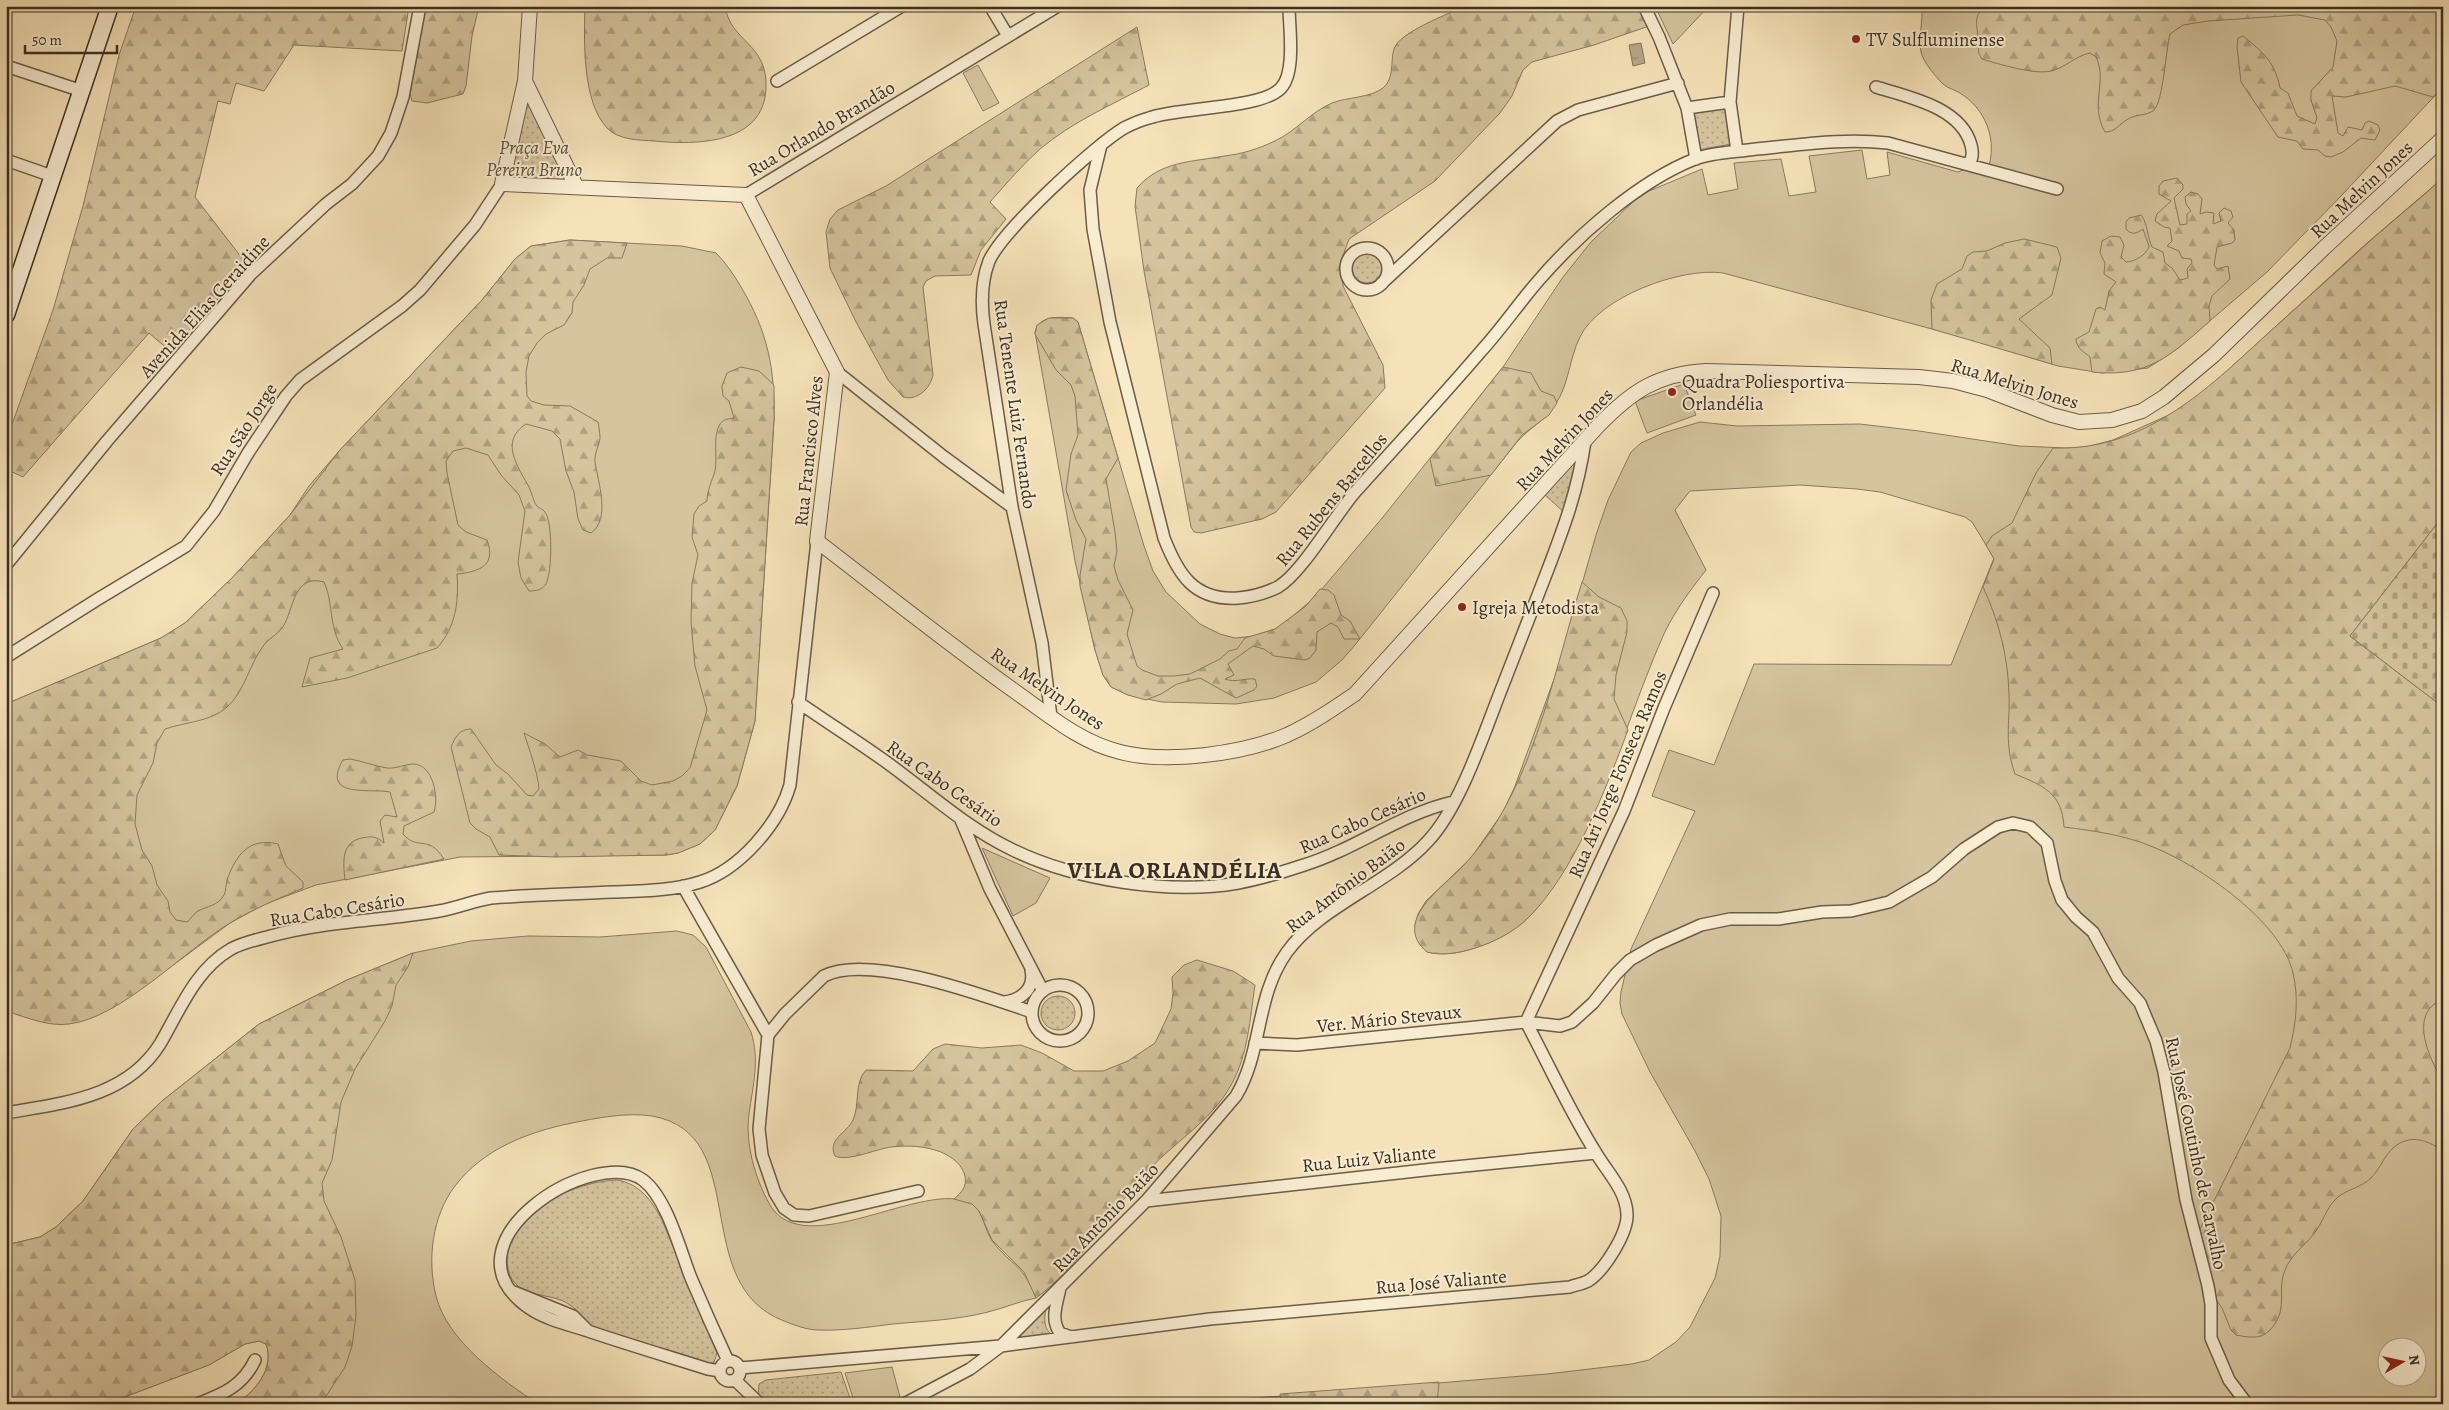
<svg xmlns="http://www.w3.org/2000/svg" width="2449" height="1410" font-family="Alegreya,serif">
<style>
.grass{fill:#d5c49e;stroke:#887a60;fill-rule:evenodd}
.forest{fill:url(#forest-firs);stroke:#887a60}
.cemetery{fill:url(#cemetery-stones);stroke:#887a60}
.park{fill:url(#park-dots);stroke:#887a60}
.water{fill:url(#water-ripples);stroke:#85765d}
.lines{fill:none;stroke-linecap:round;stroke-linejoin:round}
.minor-casing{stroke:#6a5c48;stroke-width:14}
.tertiary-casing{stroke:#6a5c48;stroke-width:16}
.secondary-casing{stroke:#3b2f22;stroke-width:19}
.minor{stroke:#f8ecd1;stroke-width:11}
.tertiary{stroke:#f8ecd1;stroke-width:14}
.secondary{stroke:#f8ecd1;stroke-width:16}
.poi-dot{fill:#8f2418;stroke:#f8ecd1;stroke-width:2}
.labels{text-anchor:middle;stroke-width:4;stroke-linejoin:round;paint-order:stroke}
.poi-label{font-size:19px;fill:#3b2f22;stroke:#f8ecd1;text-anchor:start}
.street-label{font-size:19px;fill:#3b2f22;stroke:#f8ecd1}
.park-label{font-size:19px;font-style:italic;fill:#5a4d3b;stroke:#f8ecd1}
.district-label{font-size:24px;font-weight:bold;letter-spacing:1px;fill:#3b2f22;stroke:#f8ecd1}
</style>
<defs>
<pattern id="forest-firs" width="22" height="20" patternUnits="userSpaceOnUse" patternTransform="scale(1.25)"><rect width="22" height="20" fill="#d5c49e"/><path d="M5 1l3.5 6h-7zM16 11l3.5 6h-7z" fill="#aea080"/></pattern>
<pattern id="cemetery-stones" width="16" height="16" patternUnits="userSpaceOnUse" patternTransform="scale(1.25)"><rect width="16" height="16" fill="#d5c49e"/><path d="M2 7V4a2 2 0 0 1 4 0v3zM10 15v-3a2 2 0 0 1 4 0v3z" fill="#aea080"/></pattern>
<pattern id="park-dots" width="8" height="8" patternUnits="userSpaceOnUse" patternTransform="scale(1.25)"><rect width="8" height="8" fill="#d5c49e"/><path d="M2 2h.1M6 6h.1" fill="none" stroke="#aea080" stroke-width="1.8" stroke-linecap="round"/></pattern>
<pattern id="water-ripples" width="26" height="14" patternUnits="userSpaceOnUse" patternTransform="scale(1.25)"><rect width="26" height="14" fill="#b6a585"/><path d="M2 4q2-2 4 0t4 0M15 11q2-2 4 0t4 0" fill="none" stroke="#95876c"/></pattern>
</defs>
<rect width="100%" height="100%" fill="#f5e2b8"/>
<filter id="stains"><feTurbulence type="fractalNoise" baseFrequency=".004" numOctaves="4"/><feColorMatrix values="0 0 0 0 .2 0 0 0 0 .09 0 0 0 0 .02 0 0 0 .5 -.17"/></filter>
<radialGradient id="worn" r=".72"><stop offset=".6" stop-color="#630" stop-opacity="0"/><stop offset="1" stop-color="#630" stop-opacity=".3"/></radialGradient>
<path class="grass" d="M1655,6H1709L1673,44Z
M1922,6H2443V87L2342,195L2267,272L2177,349L2148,368L2102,373L2058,366L1973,340L1723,273C1681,267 1599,297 1580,337C1569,359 1569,385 1555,405C1545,421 1529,428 1517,442L1355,645L1342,660L1316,682L1274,698L1236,704L1162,702L1128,695L1111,687L1103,675L1095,650L1075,561L1035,332C1039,315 1059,317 1073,318L1078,322L1144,546L1153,571L1166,592L1200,624L1220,634L1235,638L1255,636L1275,629L1285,623L1316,596L1383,517L1503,367L1563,277L1591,242L1634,201L1649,191L1702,169L1708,195L1738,189L1734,163L1781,159L1789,196L1816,192L1809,156L1862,150L1867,179L1890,175L1887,152L1958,172L1970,167L1985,176C1999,147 1989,113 1963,95C1957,90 1948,89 1943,84C1936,77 1923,62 1921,52C1918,38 1923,21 1922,6Z
M978,65L999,103L983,111L963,73Z
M2443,178V516L2350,636L2443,707V1404H1184L1547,1374L1632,1364L1649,1360L1676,1342L1690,1327L1715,1278L1720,1256L1721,1216L1709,1179L1695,1151L1650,1072L1622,1014L1620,1003L1621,992L1631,949L1695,811L1652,796L1669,750L1714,765L1754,664L1951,665L1994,558L1972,522L1965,517L1880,492L1857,489L1800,485L1690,491L1675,510L1706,570C1688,593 1671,616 1660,643C1627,720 1606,801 1561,873C1551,888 1541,905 1528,918C1513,932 1494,942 1475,948C1459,953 1443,956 1427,952L1417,938L1415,925L1418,914L1426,901L1471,858L1503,812L1515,786L1557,671L1596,535L1608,500L1631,452L1641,443L1663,433L1700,422L1737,426L1860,424L1919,431L2019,446L2066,448L2086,447L2113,440L2171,414L2205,391L2367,243ZM2386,1348H2416V1378H2386Z
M570,240L682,246L716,253C726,263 734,275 741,287C768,332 775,369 774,420L755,721L737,786L715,830L700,844L678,853L666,855L460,857L316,885L265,904L230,923L153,980L91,1018L61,1024L6,1011V704L161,638L185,623L232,578L290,515L309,486L340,450L482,300L515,259L531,246Z
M1684,384L1696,415L1647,433L1635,401Z
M982,848L1050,878L1036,903L1013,916Z
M677,931L693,935L706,947L751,1032C760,1060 753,1085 749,1114C745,1143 755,1179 770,1205C804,1263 924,1179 971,1203C984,1211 984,1231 993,1242C1012,1266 1024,1265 1036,1298C1020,1301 1004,1308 988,1312C957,1320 925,1321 893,1324C869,1327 843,1331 818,1330C807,1330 794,1325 784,1321C687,1284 754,1134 652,1116C627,1112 597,1118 572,1123C528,1132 483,1149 455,1186C432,1216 427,1260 436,1296C447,1341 502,1380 538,1404H236C255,1392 275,1368 266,1344L259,1341L245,1344L209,1365L106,1404H6V1245L40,1237L56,1227L83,1201L133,1129L162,1101L259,1024L347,980L413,953L471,941L528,936L600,937Z
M892,1367L900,1397L887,1404H855L845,1373Z"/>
<path class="forest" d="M136,6H409L402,51L294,45L264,91L236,83L230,104L218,101L195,197L248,266L170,351L149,333L23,477L6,469V441L53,310L83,206L119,55Z
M426,6H479L472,36L466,86L463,94L427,103L412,101L410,94Z
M585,6H725C730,42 768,43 766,88C764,145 695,145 654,141C639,140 618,140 607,128C582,101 584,41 585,6Z
M1465,6H1640L1649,26L1594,45L1532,62L1523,70L1512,96L1500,113L1435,181L1349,239L1341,261L1343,286L1383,365L1385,388L1276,512L1262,519L1201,533L1194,532L1191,527L1144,271L1135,206L1137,188C1160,161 1192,162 1224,156C1242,154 1258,149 1275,141C1296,131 1311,112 1332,103C1347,97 1370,98 1383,88C1395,77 1390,62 1394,49C1399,32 1449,14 1465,6Z
M1984,6H2443V87L2433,97L2395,86L2346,97L2332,96L2338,133L2343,136L2348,127L2362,130L2365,123L2369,121L2378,125L2380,130L2375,140L2361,138L2343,152L2331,157L2325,156L2318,150L2303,149L2297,141L2278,137L2241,82L2237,47L2238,38L2243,36C2263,52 2275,62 2280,88L2288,93L2297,116L2315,124L2317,118L2311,100V91L2333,67L2337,41L2331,27L2325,20L2298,15L2208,21L2183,25L2170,34C2166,49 2163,102 2154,110C2147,116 2136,114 2128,119C2119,124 2116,132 2105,132C2089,104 2108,82 2096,57L2090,53C2075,56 2065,68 2051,71C2034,75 1999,64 1982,59C1977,52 1979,49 1978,40C1978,26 1972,19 1984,6Z
M1137,27L1149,85C1113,104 1072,122 1040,149C1022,165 1006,184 990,202L1006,219L981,250L971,275L935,276L926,281L923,287L933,375C930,389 917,401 903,397L888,380L856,322L830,268L826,232L830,219L838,210L886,186Z
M2177,178L2183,185V189L2174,198L2180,225L2187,224V214L2191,211L2186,204L2185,197L2191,192L2198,194L2202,199L2200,214L2206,212L2214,213L2213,224L2221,221L2219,213L2224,208L2231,211L2233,217L2228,223L2234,230L2235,240L2232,243L2217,247L2214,265L2217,269L2228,266L2230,279L2212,296L2209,306L2210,321C2170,356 2148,378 2092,372L2090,357L2080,349L2076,342V339L2089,332L2096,309L2100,307L2105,310L2109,291L2116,282L2104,274L2105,263L2100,253L2102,241L2111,236L2120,237L2124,245L2121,257L2126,262C2134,262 2147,255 2149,246L2143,229C2137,233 2132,236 2126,229V222L2129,218L2141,215C2148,224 2147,236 2152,247L2163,252L2165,263L2172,268L2180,280L2188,278L2187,269L2192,263L2191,259L2182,258L2179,251L2167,246L2172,241L2170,228L2164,227L2155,221L2157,214L2171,201L2159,194V186L2163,181Z
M2443,178V516L2350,636L2443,707V999C2438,1002 2433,1004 2430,1008C2415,1026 2430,1059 2440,1076L2443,1078V1150C2428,1142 2416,1135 2400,1143C2385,1151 2382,1167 2371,1178C2362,1187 2348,1189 2338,1197C2326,1207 2323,1223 2313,1235C2303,1247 2291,1255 2285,1270C2276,1291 2290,1310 2269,1331C2260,1340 2247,1337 2236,1335L2231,1330L2222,1308L2214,1296L2197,1235L2290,1048C2296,1023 2299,999 2293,973C2281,921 2200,866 2153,847C2125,835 2095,831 2064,827C2062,793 2044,786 2015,774C2004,743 2010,725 2009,694C2008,657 1999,621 1983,587L1994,559L1986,545L1992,536L2012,523L2036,473L2053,448C2136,451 2196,400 2253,347C2284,319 2315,291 2346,263C2377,233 2411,207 2443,178Z
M2024,239L2057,247L2061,258L2052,295L2019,319L2050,348L2052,364L1932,329L1931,300L1937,284L1962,269L1967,256L1973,252L1987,251L2005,243Z
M570,240L627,243L622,258H607L590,269L584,285L573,302L572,313L564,325L546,334L537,343L529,356L526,372L527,396L531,401L544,405L570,406L598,422C599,427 600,433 600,438C599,446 594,454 595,462C598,482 611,519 591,533L583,530L578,519L574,492L566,471L560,439L552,431L526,424C499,441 518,467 529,487C532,493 533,500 536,505C538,508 543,509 545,512C553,523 552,572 546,584C542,590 536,591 529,591L521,578L518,562L525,511L519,495L501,475L488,455L466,448L453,451L446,461L447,473L458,525L466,532L487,540C497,566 478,572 457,574C459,601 456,627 437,648L347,678L302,687L310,658L343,649C328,627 334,604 324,582C295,574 294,605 285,623C281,633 270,637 264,645C249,664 245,692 226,708C209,722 185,722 165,729L157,743L153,763L137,795L135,824L142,850L152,866L157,885L168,901L170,912L176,920L187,922C191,919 194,913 198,911C207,906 218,906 224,895C226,891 226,884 227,880C236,855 249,837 278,844L286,866L303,882V888C278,899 253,909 230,923C185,950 121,1018 69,1024C49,1027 25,1017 6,1011V704L161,638L185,623L232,578L290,515L340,450L482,300L515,259L531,246Z
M1049,318H1073L1078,322L1118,458L1106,479L1115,532L1117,551L1114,566L1118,580L1133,610L1127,634L1137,666L1142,670L1158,676H1174L1190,674L1220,659L1229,651L1237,649L1245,638L1275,629L1306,606L1320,589L1328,590L1334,595L1341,615L1350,621L1360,639H1344L1338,627L1331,623L1317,632L1316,650L1310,658L1305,660L1274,656L1264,649L1253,646L1228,664L1234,675L1225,679C1235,683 1245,678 1255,679L1257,686L1254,690L1236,698L1200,678L1177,684L1161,694L1146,700L1128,695L1111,687L1103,675L1095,650L1080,586V575L1086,539L1076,520L1066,490L1071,454L1078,435L1075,396L1071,385L1056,370L1035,334L1037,325Z
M741,367L759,371L774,385V420L755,721L737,786L715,830L700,844L678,853L666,855L555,857L499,855L490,837L476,829L470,823L451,747C455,737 460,729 471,729L496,765L508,774L527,795L533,796L539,789C538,773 529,749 524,733L545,744L560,757L578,750L587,755L621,761L641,781L652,785L673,781L682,776L690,768L707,710L695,666L691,622L692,583L698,555L692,537L694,514L699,506L707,501C707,490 712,481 715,471C718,456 712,437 720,424C724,419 728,419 734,418L729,401L723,396L722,386L727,373Z
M1503,367L1531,373L1541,391L1554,396L1557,403L1549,415L1522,435L1491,475L1436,486L1430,459Z
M1582,582L1599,597L1621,608L1627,621V632L1616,675L1614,699L1628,730C1606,789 1573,874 1528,918C1514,932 1494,942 1475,948C1459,953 1443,956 1427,952C1391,922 1443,887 1462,867C1472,857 1480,846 1488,835C1538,763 1556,664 1582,582Z
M350,759C362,761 374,766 387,768C396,769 405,764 414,764C433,765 439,797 434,812L404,826L403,834C419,852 427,833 444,859L345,880C343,862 341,842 362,838C372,836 376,836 384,843L380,821L385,815L397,817L390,792C371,788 320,799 343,760Z
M413,953L408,967L396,985L392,1006L385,1021L355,1069L341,1102L332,1160L322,1183L324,1201L341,1237L355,1280L356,1316L352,1346L345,1367L321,1404H236C255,1392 275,1368 266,1344L259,1341L245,1344L209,1365L106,1404H6V1245L40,1237L56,1227L83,1201L133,1129L162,1101L259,1024L347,980Z
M1197,960L1233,971L1255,985C1250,1018 1248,1056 1231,1085C1211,1122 1171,1144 1144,1175C1108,1215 1080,1266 1036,1298L1024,1272L992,1240L979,1211L972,1204L954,1199C962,1192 967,1187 965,1176C962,1164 952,1157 941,1152C925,1146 908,1145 891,1147C876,1149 848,1162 835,1156C827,1139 847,1133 853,1120C860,1105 854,1082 866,1070L913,1071L933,1049L945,1044L982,1048L1021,1045L1042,1053L1074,1071H1103L1128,1061L1155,1043L1171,1009L1173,993L1172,977L1184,965Z
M1439,1382L1437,1404H1281L1280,1394Z"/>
<path class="cemetery" d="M2443,516V707L2350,636Z"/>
<path class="park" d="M525,81L576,186L502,184Z
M1725,105L1731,144L1698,150L1691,111Z
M1352 268a15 15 0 1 1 30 0a15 15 0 1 1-30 0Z
M1581,449L1566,514L1544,494Z
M1041 1013a17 17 0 1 1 34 0a17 17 0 1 1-34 0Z
M618,1180C641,1185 651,1200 662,1220L717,1353L713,1365L593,1329C584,1318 576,1307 563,1301C547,1294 525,1296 514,1282C508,1275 507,1265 507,1257C511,1209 577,1181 618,1180Z
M1047,1302C1045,1314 1041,1329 1054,1336L1011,1341Z
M841,1372L852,1404H764L758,1397L759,1384L766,1380Z"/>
<path class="water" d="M1641,43L1645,63L1633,66L1629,45Z"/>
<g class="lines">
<g class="minor-casing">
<path id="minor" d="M990,6L1008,36
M1644,6L1659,37L1687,108L1696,159
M6,66L82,91
M777,81L902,6
M1876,87C1908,97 1961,107 1971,145C1973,152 1973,158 1969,164
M1687,108L1730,102
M1101,145L1090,190L1093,229L1110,322L1164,538C1178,574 1194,601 1238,598C1251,597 1266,593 1278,587C1302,573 1335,515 1356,491C1398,444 1441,398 1482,350C1502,328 1519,303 1539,280C1578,235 1639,181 1695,159C1713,152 1737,152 1756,149C1800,145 1843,138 1888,143L2057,189
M1737,151L1730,102L1738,6
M6,160L52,176
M746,195L1058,6
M1346 269a21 21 0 1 1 42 0a21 21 0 1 1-42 0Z
M1381,284L1557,121L1578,110L1678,83
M837,372L944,457L1012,507
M6,565L107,441L251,274L326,204L352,184L378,156L391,133L403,97L420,6
M6,657L98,599L186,546L214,511L248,453L286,396L300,380L402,306L420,290L475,225L502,184
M798,702C828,723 860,743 889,764C930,794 967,828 1013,850C1075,880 1170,895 1238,883C1260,879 1283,872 1304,865C1356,849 1400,814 1453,802
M1051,717L1042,643L1012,507L984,324C981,302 981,282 989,261C1003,230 1094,146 1124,128C1132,124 1141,120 1149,118C1179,107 1262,109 1281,88C1296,72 1289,27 1289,6
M961,820L990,889L1043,991
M683,886L768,1035L759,1129L762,1155L775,1193L784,1208L794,1215L809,1216L918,1191
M1032 1013a28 28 0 1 1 56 0a28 28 0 1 1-56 0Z
M1004,1002C1022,1000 1035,988 1031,970
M1526,1022L1624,811L1664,708L1713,593
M768,1035L785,1014L824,976C869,953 985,996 1032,1012
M1255,1043L1297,1045L1526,1022L1560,1026L1572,1022L1593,1003L1616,974L1630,960L1656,945L1701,925L1730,919H1778L1822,912L1851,911L1889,902L1932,877L1964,849L1998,827L2013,823L2030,827L2047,843L2055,881L2062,900L2076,917L2093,932L2118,978L2140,1003L2156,1041L2164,1072L2186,1200L2208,1286L2211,1304V1338L2229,1380L2247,1404
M6,1113C62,1103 126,1098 160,1044C180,1010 195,970 231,949C242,943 255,940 267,937C323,921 382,921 439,911C457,908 473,901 491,898C531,895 572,894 613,892C641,891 672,891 700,882C739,870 779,824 790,785L817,541
M1146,1201L1434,1169L1596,1153
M1060,1288C1057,1304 1050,1319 1060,1333L1071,1337
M514,1292L573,1316L587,1330
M720 1371a10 10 0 1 1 20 0a10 10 0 1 1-20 0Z
M740,1368L1001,1346L1210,1319L1570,1287C1575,1285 1582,1284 1588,1281C1604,1271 1628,1233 1627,1214C1626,1190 1607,1172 1596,1153C1570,1112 1549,1065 1526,1022
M720,1371L708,1369C667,1356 626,1344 585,1330C566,1324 545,1319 529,1308C436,1243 595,1144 643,1180C667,1198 680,1250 691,1278C703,1306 715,1333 728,1361
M735,1380L760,1404
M197,1404C223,1394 243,1386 255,1360
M904,1404L970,1369L1001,1346L1146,1201L1236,1096C1263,1051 1255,996 1287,952C1320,906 1389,884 1428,841C1461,806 1485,730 1503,685C1517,649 1531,613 1545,577C1563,530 1578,491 1585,441"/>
</g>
<g class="tertiary-casing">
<path id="tertiary" d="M530,6L525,81L502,184L746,195L837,372L817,541C882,591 946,642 1013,690C1046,713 1079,742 1120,752C1166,764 1243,754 1287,735C1311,724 1333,709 1355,694L1598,426C1632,391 1657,374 1706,371L1919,377L1953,381L1987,390L2052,415L2079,422L2112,420L2142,411L2164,397L2214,355L2324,248L2443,138
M525,81L576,186"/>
</g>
<g class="secondary-casing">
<path id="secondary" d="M6,315L110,6"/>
</g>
<use href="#minor" class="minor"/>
<use href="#tertiary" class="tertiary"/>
<use href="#secondary" class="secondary"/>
</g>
<g class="poi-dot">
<circle cx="1856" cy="39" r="5"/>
<circle cx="1672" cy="392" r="5"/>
<circle cx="1462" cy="607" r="5"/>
</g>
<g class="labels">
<g class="poi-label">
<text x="1866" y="46">TV Sulfluminense</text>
<text x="1682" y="388">Quadra Poliesportiva<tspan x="1682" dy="22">Orlandélia</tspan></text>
<text x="1472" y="614">Igreja Metodista</text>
</g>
<g class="street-label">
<text transform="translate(821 128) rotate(-31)" y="7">Rua Orlando Brandão</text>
<text transform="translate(2361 189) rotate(-43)" y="7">Rua Melvin Jones</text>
<text transform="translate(204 306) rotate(-48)" y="7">Avenida Elias Geraidine</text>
<text transform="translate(2015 383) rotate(17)" y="7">Rua Melvin Jones</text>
<text transform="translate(1016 404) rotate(82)" y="7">Rua Tenente Luiz Fernando</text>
<text transform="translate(243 429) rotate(-57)" y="7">Rua São Jorge</text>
<text transform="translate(1564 439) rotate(-47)" y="7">Rua Melvin Jones</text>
<text transform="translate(808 451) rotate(-84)" y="7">Rua Francisco Alves</text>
<text transform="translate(1331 499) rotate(-51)" y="7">Rua Rubens Barcellos</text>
<text transform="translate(1048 688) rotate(34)" y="7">Rua Melvin Jones</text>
<text transform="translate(1617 774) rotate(-67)" y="7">Rua Ari Jorge Fonseca Ramos</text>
<text transform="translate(945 783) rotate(35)" y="7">Rua Cabo Cesário</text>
<text transform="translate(1362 820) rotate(-24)" y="7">Rua Cabo Cesário</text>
<text transform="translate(1345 885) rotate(-37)" y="7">Rua Antônio Baião</text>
<text transform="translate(337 909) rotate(-9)" y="7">Rua Cabo Cesário</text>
<text transform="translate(1389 1018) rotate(-6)" y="7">Ver. Mário Stevaux</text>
<text transform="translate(2197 1153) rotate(78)" y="7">Rua José Coutinho de Carvalho</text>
<text transform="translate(1369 1158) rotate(-6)" y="7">Rua Luiz Valiante</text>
<text transform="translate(1105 1217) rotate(-46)" y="7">Rua Antônio Baião</text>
<text transform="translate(1441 1281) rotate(-5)" y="7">Rua José Valiante</text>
</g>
<g class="park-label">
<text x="534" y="154">Praça Eva<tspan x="534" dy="22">Pereira Bruno</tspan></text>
</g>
<g class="district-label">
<text x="1175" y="878">VILA ORLANDÉLIA</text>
</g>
</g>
<rect width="2449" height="1410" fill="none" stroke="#f5e2b8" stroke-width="25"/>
<rect x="8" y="8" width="2434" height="1395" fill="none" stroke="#3b2f22" stroke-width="2.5"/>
<rect x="12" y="12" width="2424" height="1385" fill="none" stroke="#3b2f22"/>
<g transform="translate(2402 1362) rotate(81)"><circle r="24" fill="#f8ecd1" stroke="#aca08b"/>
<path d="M0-4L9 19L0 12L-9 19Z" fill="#8f2418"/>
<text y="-8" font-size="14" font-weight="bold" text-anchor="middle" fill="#3b2f22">N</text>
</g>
<path d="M25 45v8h92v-8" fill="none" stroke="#3b2f22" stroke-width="2.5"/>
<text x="32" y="45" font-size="15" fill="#3b2f22" stroke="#f8ecd1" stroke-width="4" paint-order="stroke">50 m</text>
<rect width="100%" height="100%" filter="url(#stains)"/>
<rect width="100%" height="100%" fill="url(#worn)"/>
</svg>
